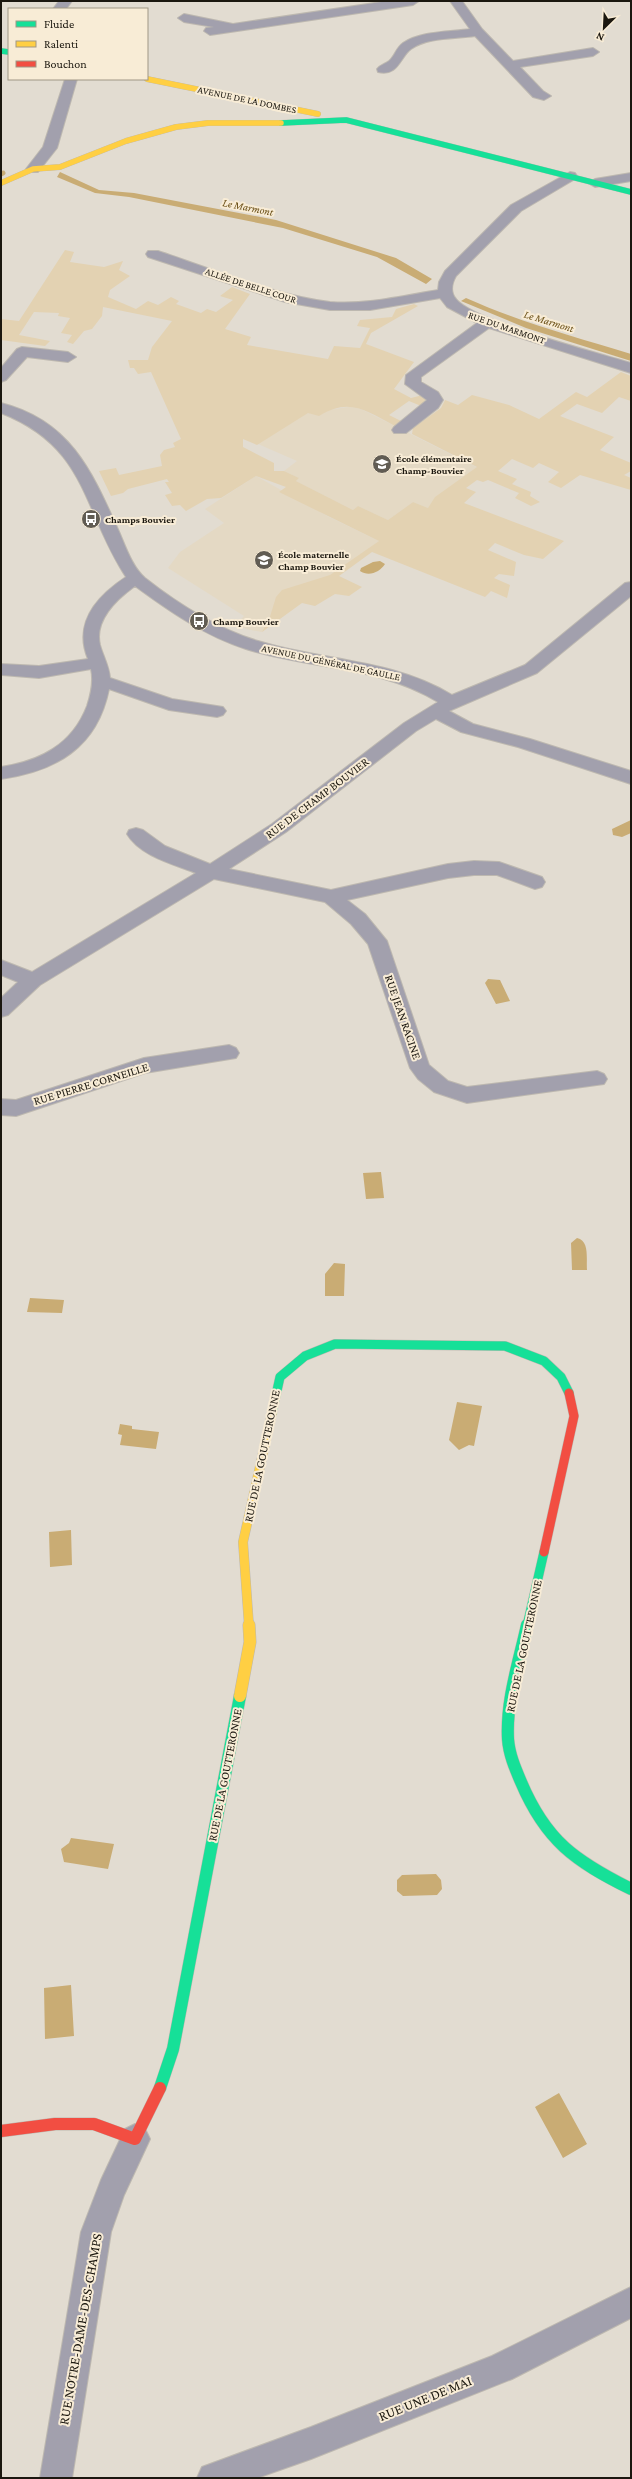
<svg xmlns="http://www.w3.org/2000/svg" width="632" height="2479" font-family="'Crimson Pro',serif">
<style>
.built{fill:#e4d9c4}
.green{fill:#e3d2b2}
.water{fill:#c9ac74}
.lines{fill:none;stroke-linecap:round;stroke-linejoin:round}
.stream{stroke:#c9ac74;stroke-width:5}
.street-casing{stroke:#bdb8b0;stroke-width:2}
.fast-far2-casing{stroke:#bdb8b0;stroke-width:6}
.fast-far1-casing{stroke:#bdb8b0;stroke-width:10}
.fast-casing{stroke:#bdb8b0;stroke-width:13}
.slow-far2-casing{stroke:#bdb8b0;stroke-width:6}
.slow-far1-casing{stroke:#bdb8b0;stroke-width:10}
.slow-casing{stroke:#bdb8b0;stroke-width:13}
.jam-far1-casing{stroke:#bdb8b0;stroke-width:10}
.jam-casing{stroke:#bdb8b0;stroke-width:13}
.street{fill:#a2a0ad;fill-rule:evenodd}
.fast-far2{stroke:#16e098;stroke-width:5.5}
.fast-far1{stroke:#16e098;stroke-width:9}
.fast{stroke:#16e098;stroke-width:12}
.slow-far2{stroke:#ffcf43;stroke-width:5.5}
.slow-far1{stroke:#ffcf43;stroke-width:9}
.slow{stroke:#ffcf43;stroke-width:12}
.jam-far1{stroke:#f24e42;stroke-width:9}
.jam{stroke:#f24e42;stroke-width:12}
.labels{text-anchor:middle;stroke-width:4;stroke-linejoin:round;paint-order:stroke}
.far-street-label{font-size:10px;fill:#1b170f;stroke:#f8ecd6}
.far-poi-label{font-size:10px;font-weight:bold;fill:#1b170f;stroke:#f8ecd6;text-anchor:start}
.far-water-label{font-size:11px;font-style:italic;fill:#6a4f16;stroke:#f8ecd6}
.street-label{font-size:12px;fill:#1b170f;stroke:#f8ecd6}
.near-street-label{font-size:14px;fill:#1b170f;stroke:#f8ecd6}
</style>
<rect width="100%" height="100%" fill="#e2dcd1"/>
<path class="built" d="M355,406L484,471L428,508L413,502L388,520L358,506L353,510L296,481L299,478L284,471L297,461L251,441L288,416Z
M256,476L329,517L379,541L262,632L246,629L237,624L244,616L168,568L180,552L224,523L205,509Z"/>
<path class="green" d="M65,250L74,252L70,262L104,267L123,261L119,270L130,276L110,290L108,297L136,309L148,301L158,305L171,297L179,301L176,304L201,313L207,309L216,312L233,300L220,296L232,287L250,294L225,329L251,337L247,345L328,359L334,346L360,348L370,328L357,326L360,320L392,317L396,309L414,304L418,306L371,333L366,344L414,362L394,389L411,398L423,395L426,399L421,406L409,401L389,415L401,421L395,426C366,411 350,397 319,416L308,413L257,445L243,439V447L274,463V471H284L299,478L296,481L353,510L358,506L388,520L413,502L428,508L435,497L477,467L412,434L413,428L441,408L445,400L458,405L472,395L509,405L539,419L576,392L587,397L621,372L631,376V401L619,397L602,413L577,404L560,416L614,437L600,450L631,463V471L624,475L631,478V490L580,475L561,488L548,482L559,472L539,463L533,468L512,459L498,471L517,479L512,484L531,492L530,496L540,502L531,506L515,498L519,493L488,480L483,482L477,480L466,488L476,492L464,503L564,541L543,559L524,555L495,543L488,550L516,562L514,576L499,574L494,578L510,585L507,598L491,591L485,597L372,552L339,576L362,587L349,596L335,594L315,606L302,603L262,632L269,620L276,597L282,590L330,575L379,541L279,492L286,487L256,476L221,498L207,499L186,511L180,505L172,506L165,495L172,493L165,482H169L167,479L128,489L123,493L111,496L99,471L116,468L119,475L162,466L160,455L164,450L175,447L173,443L181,439L151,372L138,374L134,368H130L128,360H148L152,347L172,321L103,307L102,316L92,329L84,331L73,344L67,342L72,335L61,333L70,318L58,316L59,313L34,312L19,335L50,341L45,346L1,340V319L19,321Z"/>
<path class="water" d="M60,172L99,190L134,193L276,220L396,258L432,279L426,284L377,257L283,228L129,197L95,193L57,177Z
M466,298C522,323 572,336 631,354V361L526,328L461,301Z
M380,561L385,564C380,572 369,577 360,571L361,568L373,562Z
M631,820V833L622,837L613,835L612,829Z
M488,979L500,980L510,1001L496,1004L485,983Z
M381,1172L384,1198L366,1199L363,1173Z
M577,1238C590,1241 586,1259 587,1270H572L571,1243Z
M334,1263L345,1264L344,1296H325V1274Z
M30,1298L64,1300L62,1313L27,1312Z
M457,1402L482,1406L474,1446L469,1445L459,1450L449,1440Z
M120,1424L132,1426V1429L159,1432L156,1449L120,1445L122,1435L118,1434Z
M71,1530L72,1565L50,1567L49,1532Z
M71,1838L114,1844L108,1869L64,1862L61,1849L69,1843Z
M436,1874L441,1880L442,1889L437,1895L403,1896L397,1891V1880L402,1875Z
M71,1985L74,2036L45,2039L44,1988Z
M559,2093L587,2144L563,2158L535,2107Z"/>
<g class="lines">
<path class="stream" d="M1,174L3,173"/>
<g class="street-casing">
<path id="street" d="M59,1H72L66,9H53Z
M388,1H419L413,5L210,35L204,31L206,28L214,27L184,22L178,18L184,14L233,24Z
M450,1H462L482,29L513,61L593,48L599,52L593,56L520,67L543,91L551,96L544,100L533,97L475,36C455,39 428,37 411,49C400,57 398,77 378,72L377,69C380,65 385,64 389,61C395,56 396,48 403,43C421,31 449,32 470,29Z
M65,79H77L57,148L38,172H28L26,169L43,147Z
M570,172L575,173L577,176L575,179L521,211L456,276C452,283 450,292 456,299C473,321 599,353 631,363V373L489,328L421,377V382L438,392L443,400L438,408L406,433H394L392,430L394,427L427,400L405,384L406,375L477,323L447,307L440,298L370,310H330L285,302L148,257L146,254L148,251H158C210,268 276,296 330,302C366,305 402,296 438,290L439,282L445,271L511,205Z
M631,173V181L595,187L588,183L595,179Z
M22,347L68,352L76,357L68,362L27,357L6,380L1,382V368L17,349Z
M1,403C72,421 93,474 120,534C126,548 133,568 145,578C178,604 218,629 258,641C323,661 393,659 452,695L525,665L625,583L631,582V596L537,673L449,711L473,724L530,739L631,771V784L518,747L461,732L436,719L416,731L286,832L229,869L331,890L448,864L474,861L499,862L542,877L545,882L542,887L535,889L497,875H474L448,878L347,900L365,914L387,941L429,1065L448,1081L467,1087L597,1071L604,1074L607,1079L604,1084L467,1103L434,1092L418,1079L410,1068L368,944L351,924L325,902L214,879L40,985L8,1015L1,1017V998L18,982L1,975V960L32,972L196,873C173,864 140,856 127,834L129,830L136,828L143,830L165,846L210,864L272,824L404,723L438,702C380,666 309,669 246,649C205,636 169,611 135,586C117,599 94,620 100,645C103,656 109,666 110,678L172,699L223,707L226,711L223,715L217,717L169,710L109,689C97,748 56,771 1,779V767C40,761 72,745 87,706C91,694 94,682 91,669L39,678L2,675L1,664L39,666L88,659C73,623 97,596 126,577C82,510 88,447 1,413Z
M229,1045L236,1048L239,1053L236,1058L145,1073L16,1116L1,1115V1099L16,1100L144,1058Z
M135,2124L145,2129L150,2139L124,2195L111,2232L72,2478H40L81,2232L101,2180L125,2129Z
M631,2287V2318L512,2379L311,2459L257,2478H197L202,2467L311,2427L492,2356Z"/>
</g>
<g class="fast-far2-casing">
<path id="fast-far2" d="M1,51L9,52
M281,123L346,120L631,192"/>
</g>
<g class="fast-far1-casing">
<path id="fast-far1" d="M272,1413L280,1377L305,1356L335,1344L505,1346L544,1361L561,1377L569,1393
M527,1626L544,1552"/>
</g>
<g class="fast-casing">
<path id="fast" d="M527,1625C519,1662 506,1700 508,1739C509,1754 515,1768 521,1782C546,1841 575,1861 631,1889
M160,2088L173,2049L240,1696"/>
</g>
<g class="slow-far2-casing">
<path id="slow-far2" d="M147,79L318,114
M1,183L33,169L60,167L126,141L176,127L208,123H281"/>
</g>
<g class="slow-far1-casing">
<path id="slow-far1" d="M249,1626L243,1542L272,1413"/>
</g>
<g class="slow-casing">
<path id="slow" d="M240,1696L250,1642L249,1625"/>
</g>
<g class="jam-far1-casing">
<path id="jam-far1" d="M544,1552L574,1416L569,1393"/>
</g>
<g class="jam-casing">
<path id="jam" d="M1,2131L55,2124H94L135,2139L160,2088"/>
</g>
<use href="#street" class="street"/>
<use href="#fast-far2" class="fast-far2"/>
<use href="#fast-far1" class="fast-far1"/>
<use href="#fast" class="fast"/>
<use href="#slow-far2" class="slow-far2"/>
<use href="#slow-far1" class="slow-far1"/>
<use href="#slow" class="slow"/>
<use href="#jam-far1" class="jam-far1"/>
<use href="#jam" class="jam"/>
</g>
<defs>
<g id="school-disc" transform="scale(1)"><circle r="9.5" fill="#615c53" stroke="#f8ecd6"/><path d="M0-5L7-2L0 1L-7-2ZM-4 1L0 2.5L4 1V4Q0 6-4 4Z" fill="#fff"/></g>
<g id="bus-disc" transform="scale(1)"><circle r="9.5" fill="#615c53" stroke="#f8ecd6"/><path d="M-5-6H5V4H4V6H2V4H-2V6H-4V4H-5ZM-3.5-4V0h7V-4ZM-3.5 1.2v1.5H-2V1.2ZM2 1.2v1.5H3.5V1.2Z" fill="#fff"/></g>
</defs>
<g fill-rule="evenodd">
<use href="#school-disc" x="382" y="464"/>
<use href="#bus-disc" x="91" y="519"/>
<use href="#school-disc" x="264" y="560"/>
<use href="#bus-disc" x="199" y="621"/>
</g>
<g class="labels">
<g class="far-street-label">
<text transform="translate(247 99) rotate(12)" y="4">AVENUE DE LA DOMBES</text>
<text transform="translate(251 285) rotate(18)" y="4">ALLÉE DE BELLE COUR</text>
<text transform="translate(507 327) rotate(19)" y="4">RUE DU MARMONT</text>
<text transform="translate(331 662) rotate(12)" y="4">AVENUE DU GÉNÉRAL DE GAULLE</text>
</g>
<g class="far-poi-label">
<text x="396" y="462">École élémentaire<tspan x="396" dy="12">Champ-Bouvier</tspan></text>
<text x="105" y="523">Champs Bouvier</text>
<text x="278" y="558">École maternelle<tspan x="278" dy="12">Champ Bouvier</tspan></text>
<text x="213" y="625">Champ Bouvier</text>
</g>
<g class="far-water-label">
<text transform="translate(248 207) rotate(11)" y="4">Le Marmont</text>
<text transform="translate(549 321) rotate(17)" y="4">Le Marmont</text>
</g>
<g class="street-label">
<text transform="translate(317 798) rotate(-37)" y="4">RUE DE CHAMP BOUVIER</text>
<text transform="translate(403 1017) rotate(71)" y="4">RUE JEAN RACINE</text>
<text transform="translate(91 1084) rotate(-17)" y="4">RUE PIERRE CORNEILLE</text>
<text transform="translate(262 1456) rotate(-78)" y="4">RUE DE LA GOUTTERONNE</text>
<text transform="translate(524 1646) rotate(-78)" y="4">RUE DE LA GOUTTERONNE</text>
<text transform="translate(225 1775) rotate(-79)" y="4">RUE DE LA GOUTTERONNE</text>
</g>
<g class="near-street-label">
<text transform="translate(80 2329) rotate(-80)" y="5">RUE NOTRE-DAME-DES-CHAMPS</text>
<text transform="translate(425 2398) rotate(-22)" y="5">RUE UNE DE MAI</text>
</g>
</g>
<rect width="632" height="2479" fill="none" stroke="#1b170f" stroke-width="4"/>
<rect x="8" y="8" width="140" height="72" fill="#f8ecd6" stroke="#a09786"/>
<rect x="16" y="21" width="20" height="6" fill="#16e098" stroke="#a09786"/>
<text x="44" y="28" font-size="12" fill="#1b170f">Fluide</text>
<rect x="16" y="41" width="20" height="6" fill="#ffcf43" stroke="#a09786"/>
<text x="44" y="48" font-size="12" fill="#1b170f">Ralenti</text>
<rect x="16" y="61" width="20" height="6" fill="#f24e42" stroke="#a09786"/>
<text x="44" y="68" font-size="12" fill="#1b170f">Bouchon</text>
<g transform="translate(604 28) rotate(204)" stroke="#f8ecd6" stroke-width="3" paint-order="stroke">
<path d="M0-3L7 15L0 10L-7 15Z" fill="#1b170f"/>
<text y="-6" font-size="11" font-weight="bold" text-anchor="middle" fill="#1b170f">N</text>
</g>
</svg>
